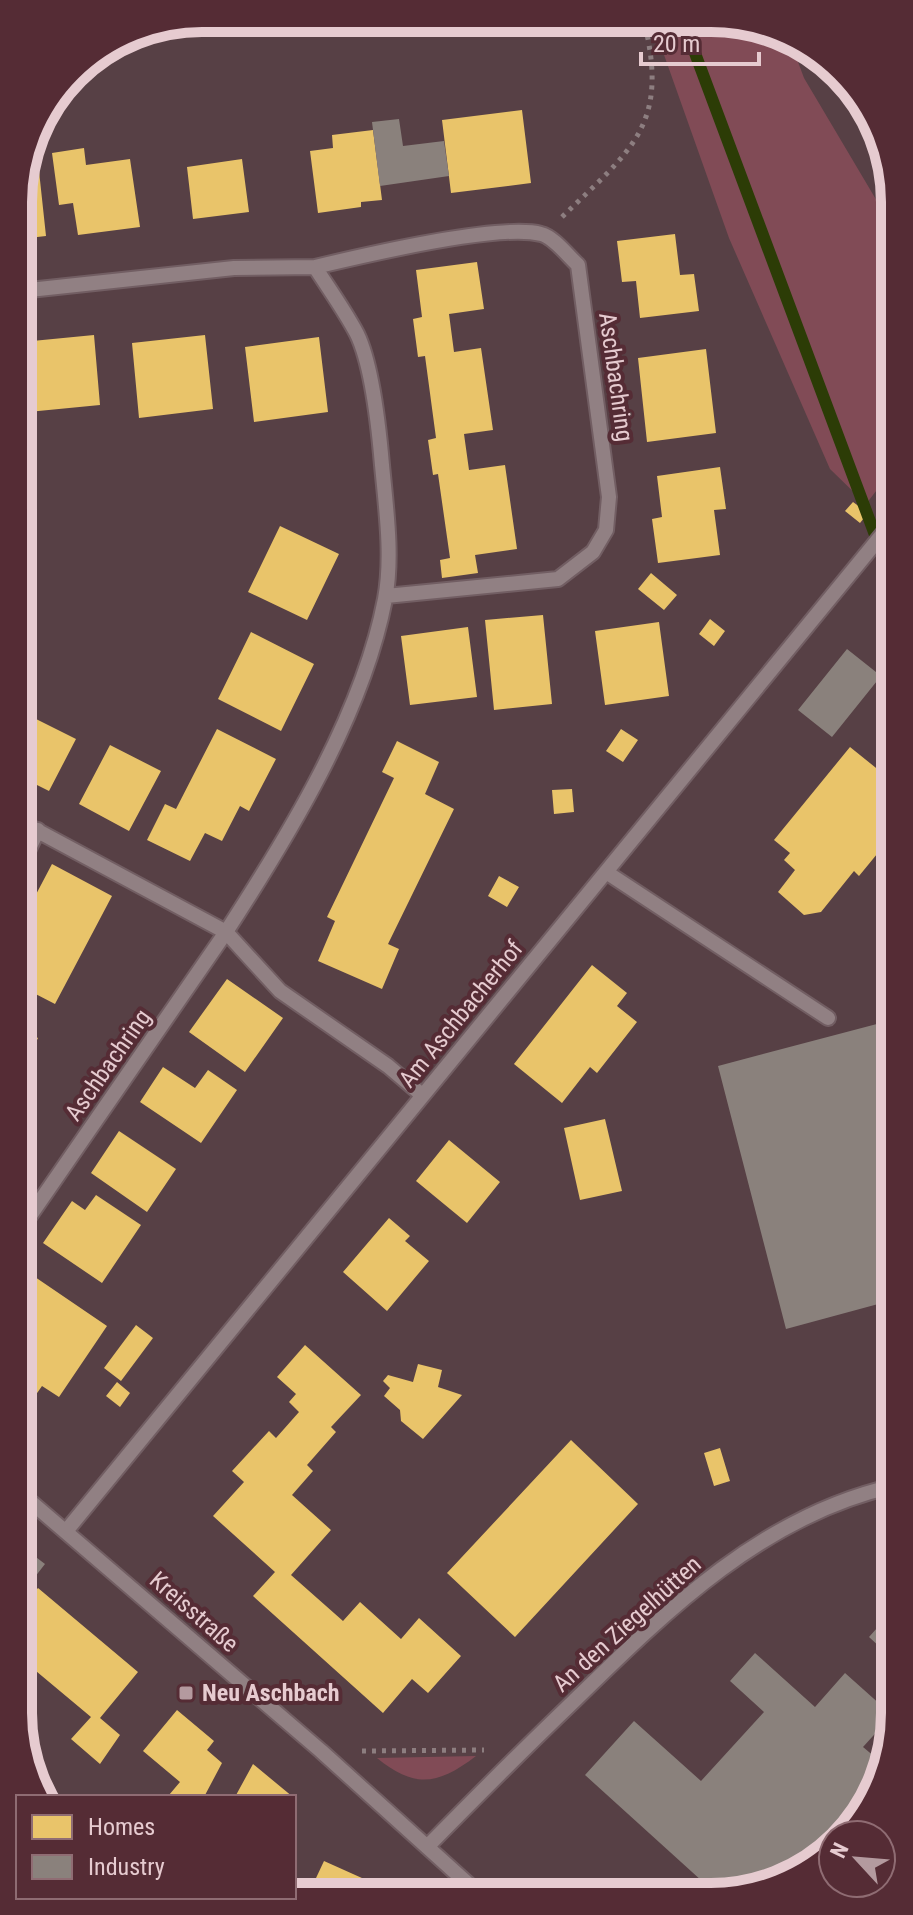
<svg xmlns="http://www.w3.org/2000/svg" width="913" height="1915" font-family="'Roboto Condensed',sans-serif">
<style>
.green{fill:#814b56}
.homes{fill:#e9c46a}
.industry{fill:#8a817c}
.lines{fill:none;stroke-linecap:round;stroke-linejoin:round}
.stream{stroke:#2c3c06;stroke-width:12}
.minor-casing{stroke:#725e63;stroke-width:18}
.path{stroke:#8d7e80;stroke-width:5;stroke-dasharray:4 6;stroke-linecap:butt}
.minor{stroke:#918083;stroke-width:14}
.poi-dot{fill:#b49a9f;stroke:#552c35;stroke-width:3}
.labels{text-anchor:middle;stroke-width:8;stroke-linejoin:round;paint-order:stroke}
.street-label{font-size:24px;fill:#e6cbd0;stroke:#552c35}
.poi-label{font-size:24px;font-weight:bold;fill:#e6cbd0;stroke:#552c35;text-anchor:start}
.rim{fill:none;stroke:#e6cbd0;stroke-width:10}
</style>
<rect width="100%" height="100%" fill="#574045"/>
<path class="green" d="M652,21H747L791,43L804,78L887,218L890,473L866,504L830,469L729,238Z
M476,1756C438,1785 415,1789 377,1758Z"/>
<path class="homes" d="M522,110L531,183L451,193L442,120Z
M373,130L382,200L361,202V207L318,213L310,151L333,148L332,135Z
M36,143L46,236L20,239V178L30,144Z
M84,148L86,165L130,159L140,227L78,235L73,203L59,205L52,153Z
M242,159L249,212L193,219L187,167Z
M675,234L680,275L694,274L699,311L640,318L636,281L622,282L617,241Z
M477,262L484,309L449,314L454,352L481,348L493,430L464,434L469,470L505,465L517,549L475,555L478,573L442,578L440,560L450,558L438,474L433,475L428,440L436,438L425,356L418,357L413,319L422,317L416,270Z
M94,335L100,405L28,412L22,342Z
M205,335L213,409L139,418L132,343Z
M319,337L328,412L254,422L245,347Z
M706,349L716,433L647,442L638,358Z
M720,467L726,509L714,510L720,555L658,563L652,519L662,517L657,476Z
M853,502L868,513L860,523L845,511Z
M280,526L339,554L307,620L248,592Z
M651,573L677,595L664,610L638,589Z
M543,615L552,704L494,710L485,620Z
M710,619L725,631L714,646L699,634Z
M659,622L669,696L605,705L595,631Z
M468,627L477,697L410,705L401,636Z
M251,632L314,664L281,731L218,699Z
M26,714L76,739L49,791L21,777V724Z
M217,729L276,759L249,811L240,806L222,841L205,833L190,861L147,840L165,804L176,809Z
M621,729L638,740L623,762L606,751Z
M397,741L439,762L425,794L454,809L388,944L399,949L382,989L318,961L335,921L327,917L394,778L382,772Z
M110,745L161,771L129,831L79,804Z
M850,747L891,780V837L859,876L854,871L821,912L804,915L778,892L795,870L784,860L790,853L774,840Z
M572,789L574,812L554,814L552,790Z
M52,864L112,896L55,1004L22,987V921Z
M499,876L519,887L507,907L488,896Z
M592,965L627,993L617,1006L637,1022L597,1073L590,1067L562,1103L514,1064Z
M227,979L283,1018L245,1072L189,1032Z
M22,1030L38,1038L22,1070Z
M163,1067L195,1088L208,1070L237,1090L201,1143L140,1102Z
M605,1119L622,1191L580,1200L564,1128Z
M119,1131L176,1169L147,1212L91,1173Z
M449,1140L500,1182L467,1223L416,1181Z
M96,1195L141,1225L102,1283L43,1243L72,1201L85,1210Z
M389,1218L410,1236L405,1241L429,1261L387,1311L343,1272Z
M35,1277L107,1326L59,1397L42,1386L35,1396L23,1388V1279L30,1284Z
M136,1325L153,1338L121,1381L104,1368Z
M305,1345L361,1395L331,1427L336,1432L307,1465L313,1471L292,1495L331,1530L291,1575L343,1621L360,1602L401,1639L419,1618L461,1656L428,1693L412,1679L383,1713L253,1596L275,1572L213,1516L244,1482L232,1471L269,1431L276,1438L299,1412L289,1402L296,1394L277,1377Z
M418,1364L442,1370L438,1387L462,1395L423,1439L401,1421L400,1410L384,1396L390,1388L383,1381L388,1375L413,1382Z
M117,1382L130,1393L120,1407L106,1396Z
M571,1440L638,1504L515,1637L447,1573Z
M720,1448L730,1481L714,1486L704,1453Z
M38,1588L138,1672L100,1718L120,1735L100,1764L71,1739L91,1717L24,1661V1604Z
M177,1710L214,1741L207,1750L222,1763L204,1797H171L169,1795L180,1782L143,1751Z
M253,1764L293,1797H235Z
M324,1861L382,1887L379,1892L309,1893Z"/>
<path class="industry" d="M399,119L403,146L444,141L449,176L380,186L372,122Z
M847,649L881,676L832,737L798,710Z
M892,1020L893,1300L786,1329L718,1066Z
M24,1548L45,1564L24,1591Z
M894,1609V1660L869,1637Z
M755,1653L815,1707L845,1673L892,1715L863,1747L881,1762L857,1825L842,1835H833V1841L759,1891H713L585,1775L634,1721L701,1781L764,1712L730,1681Z"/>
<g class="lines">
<path class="stream" d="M683,21L890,575"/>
<g class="minor-casing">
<path id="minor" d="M315,267C361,256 500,223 541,234C554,237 568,256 578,265L609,497L606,530L593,552L558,579L386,596
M20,291L234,268L315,267C329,289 345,311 357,334C372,365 379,430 382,465C386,508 393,557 385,599C363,714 289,835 226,932L21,822
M22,863L38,830
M606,872L828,1018
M25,1223L226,932L280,991L388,1066L422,1095
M24,1496L321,1751L477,1892
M67,1530L890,525
M427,1847C475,1798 524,1749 574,1701C666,1611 763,1515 894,1486"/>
</g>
<path class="path" d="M562,217C631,150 670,126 644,21
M362,1751L484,1750"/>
<use href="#minor" class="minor"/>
</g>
<rect class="poi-dot" x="178" y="1685" width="16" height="16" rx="4"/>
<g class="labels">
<g class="street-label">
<text transform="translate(616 377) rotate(82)" y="8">Aschbachring</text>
<text transform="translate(461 1014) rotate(-51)" y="8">Am Aschbacherhof</text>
<text transform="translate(108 1065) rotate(-55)" y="8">Aschbachring</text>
<text transform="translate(194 1612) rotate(41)" y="8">Kreisstraße</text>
<text transform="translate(627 1624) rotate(-42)" y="8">An den Ziegelhütten</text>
</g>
<g class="poi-label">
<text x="202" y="1701">Neu Aschbach</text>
</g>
</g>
<path d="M0 0H913V1915H0ZM202 32H711A170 170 0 0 1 881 202V1713A170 170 0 0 1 711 1883H202A170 170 0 0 1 32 1713V202A170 170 0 0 1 202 32Z" fill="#552c35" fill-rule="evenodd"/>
<path class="rim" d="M202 32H711A170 170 0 0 1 881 202V1713A170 170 0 0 1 711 1883H202A170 170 0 0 1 32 1713V202A170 170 0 0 1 202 32Z"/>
<rect x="16" y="1795" width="280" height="104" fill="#552c35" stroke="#8f6c73" stroke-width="2"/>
<rect x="32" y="1815" width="40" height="24" fill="#e9c46a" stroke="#8f6c73" stroke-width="2"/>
<text x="88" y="1835" font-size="24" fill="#e6cbd0">Homes</text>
<rect x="32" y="1855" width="40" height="24" fill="#8a817c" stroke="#8f6c73" stroke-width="2"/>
<text x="88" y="1875" font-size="24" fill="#e6cbd0">Industry</text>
<g transform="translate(857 1859) rotate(296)"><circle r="38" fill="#552c35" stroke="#8f6c73" stroke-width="2"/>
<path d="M0-6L14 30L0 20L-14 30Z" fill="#b49a9f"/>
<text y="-12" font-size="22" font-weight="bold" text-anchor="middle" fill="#e6cbd0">N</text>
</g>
<path d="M641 52v12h118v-12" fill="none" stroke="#e6cbd0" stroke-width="4"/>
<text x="653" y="52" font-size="24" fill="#e6cbd0" stroke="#552c35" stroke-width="6" paint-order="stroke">20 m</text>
</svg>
